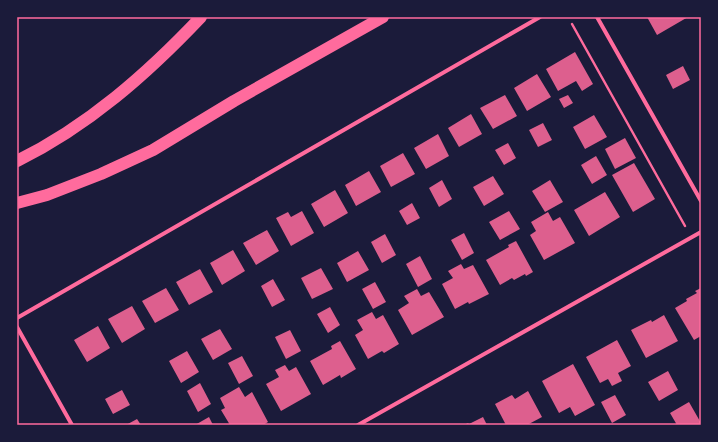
<svg xmlns="http://www.w3.org/2000/svg" width="718" height="442" font-family="'Titillium Web',sans-serif">
<style>
.building{fill:#dd5f8e}
.lines{fill:none;stroke-linecap:round;stroke-linejoin:round}
.path{stroke:#ff6b9d;stroke-width:2.5}
.minor{stroke:#ff6b9d;stroke-width:4}
.motorway{stroke:#ff6b9d;stroke-width:12}
.neatline{fill:none;stroke:#ff6b9d;stroke-width:1.5}
</style>
<rect width="100%" height="100%" fill="#1b1b3a"/>
<path class="building" d="M647,17H688L657,35Z
M575,52L593,84L582,91L576,81L558,91L546,69Z
M683,66L690,80L673,89L666,75Z
M537,74L551,97L527,111L514,88Z
M505,95L517,116L493,129L480,108Z
M568,95L573,103L564,108L559,99Z
M471,114L482,134L459,147L448,128Z
M594,115L607,137L585,149L573,127Z
M543,123L552,140L538,147L529,130Z
M438,134L449,156L426,169L414,148Z
M625,138L636,158L615,169L605,149Z
M508,143L516,158L504,165L495,150Z
M403,153L415,174L391,187L380,166Z
M596,156L607,175L592,184L581,165Z
M634,163L655,199L633,212L612,175Z
M369,171L381,192L356,206L345,185Z
M493,176L504,194L484,206L473,187Z
M442,180L452,199L439,207L429,188Z
M550,180L563,202L545,212L532,191Z
M335,190L348,213L324,227L311,204Z
M605,192L620,217L589,236L574,210Z
M412,203L420,218L407,225L399,211Z
M302,211L314,233L291,246L276,218L288,212L291,217Z
M509,211L520,229L500,240L489,222Z
M548,212L553,221L560,217L575,243L544,260L530,235L536,231L531,222Z
M267,230L279,251L256,265L243,243Z
M464,233L474,253L462,260L451,240Z
M385,234L396,255L382,263L371,242Z
M516,241L533,272L526,276L525,274L514,280L512,278L500,285L486,260L509,247L508,245Z
M233,250L245,271L222,285L210,263Z
M358,251L369,270L347,282L337,263Z
M420,256L432,279L418,287L406,264Z
M461,264L464,269L473,265L489,294L469,304L468,302L455,309L442,284L453,278L448,271Z
M321,268L333,289L312,299L301,278Z
M200,269L213,292L189,305L176,282Z
M273,279L285,300L272,307L261,286Z
M375,282L386,302L373,309L362,289Z
M166,288L179,310L155,323L142,301Z
M701,288V336L694,340L675,308L687,301L686,299L697,293L695,291Z
M417,289L421,296L429,292L444,317L412,335L398,310L409,303L404,296Z
M132,306L145,329L122,343L108,319Z
M330,307L340,325L328,333L317,314Z
M372,312L376,319L383,315L399,344L384,353L382,351L368,359L355,335L363,330L357,320Z
M664,315L678,341L646,358L631,330L651,320L652,322Z
M98,326L110,348L87,362L74,340Z
M220,329L232,349L213,360L201,339Z
M290,330L301,351L286,359L275,337Z
M617,340L631,366L618,373L622,381L612,386L608,379L600,383L586,357Z
M340,341L356,369L341,378L340,375L323,385L310,361L332,349L331,346Z
M187,351L199,372L181,383L169,361Z
M242,356L253,376L239,384L228,363Z
M573,364L595,405L575,416L570,407L559,413L542,381Z
M285,365L289,371L296,367L311,394L281,411L266,384L279,377L275,370Z
M668,371L678,390L659,401L648,382Z
M200,383L211,404L198,412L187,391Z
M239,387L245,397L252,392L268,422L263,425H230L221,410L225,408L220,398Z
M122,390L130,405L113,414L105,399Z
M528,391L542,417L527,425H506L495,404L512,395L515,399Z
M615,395L626,415L612,423L601,402Z
M689,402L701,423V425H677L670,413Z
M209,417L213,425H195Z
M483,417L487,425H464L468,423L469,424Z
M137,419L141,425H126Z"/>
<g class="lines">
<path class="path" d="M572,24L685,226"/>
<path class="minor" d="M597,17L701,201
M17,318L540,17
M17,327L72,425
M358,425L701,232"/>
<path class="motorway" d="M17,161C88,126 147,74 201,17
M17,203L47,195L101,174L153,150L234,101L383,17"/>
</g>
<rect width="718" height="442" fill="none" stroke="#1b1b3a" stroke-width="36"/>
<rect x="18" y="18" width="682" height="406" class="neatline"/>
</svg>
